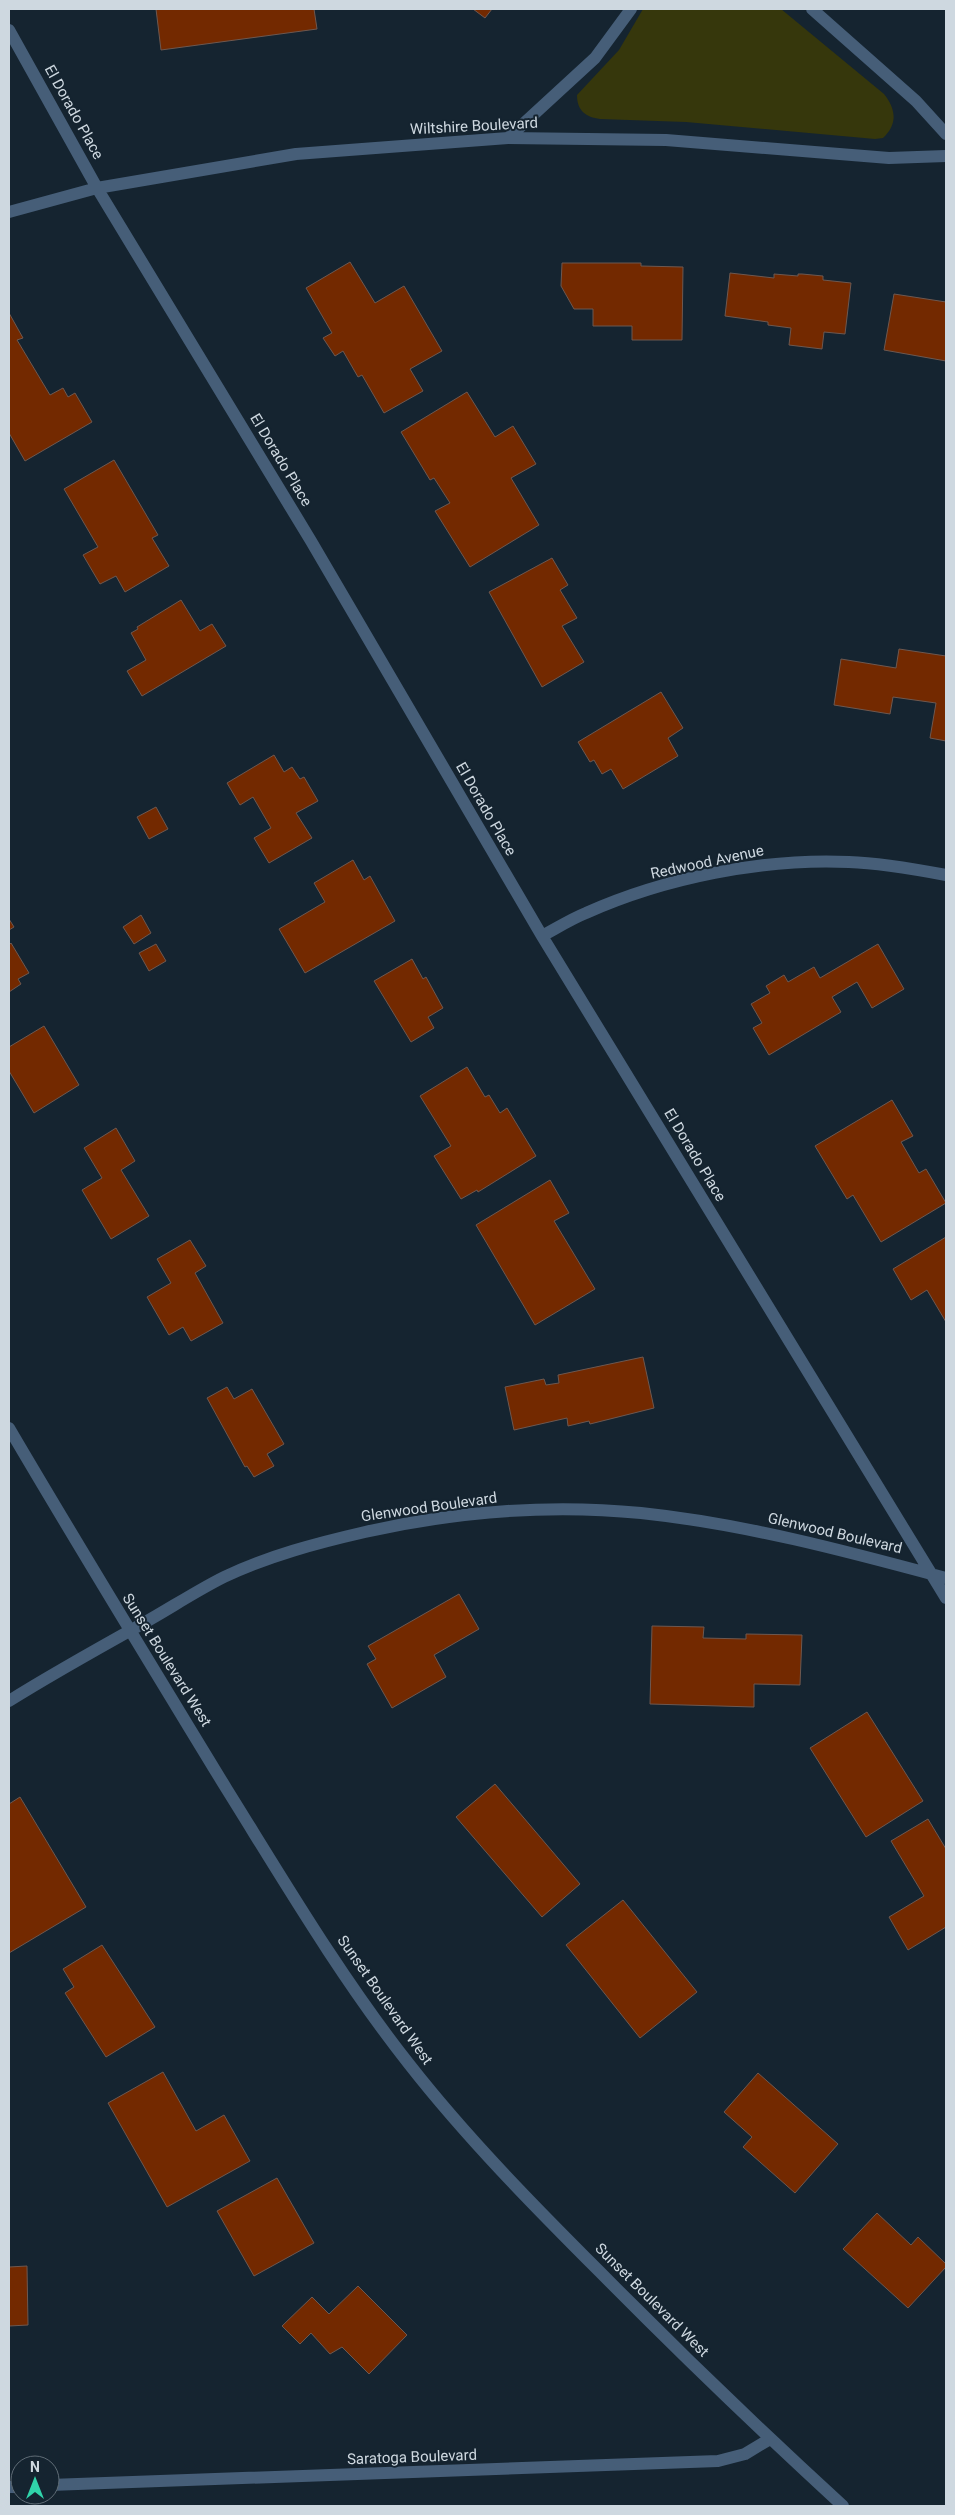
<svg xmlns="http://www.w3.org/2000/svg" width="955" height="2515" font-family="Roboto,sans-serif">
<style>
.green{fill:#36370c}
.building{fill:#732900;stroke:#6d5850}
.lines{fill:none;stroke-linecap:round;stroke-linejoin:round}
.minor{stroke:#465e78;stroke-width:12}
.labels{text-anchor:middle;stroke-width:4;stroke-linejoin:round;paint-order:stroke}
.street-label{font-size:15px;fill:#ced8e0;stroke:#152430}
</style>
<rect width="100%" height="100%" fill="#152430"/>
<path class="green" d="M643,9H781L884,94C896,109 898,124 883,138L875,139L686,122L600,119C586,117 577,111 577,95L619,50Z"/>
<path class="building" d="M156,9H314L317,29L161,50Z
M473,9H492L485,18Z
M350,262L375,303L404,286L442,351L410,369L423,391L384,413L362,375L358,377L343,351L335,356L323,338L332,333L306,288Z
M562,263H641V266L683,267L682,340H632V326H593V309H574L561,286Z
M730,273L774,278V274L798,276V274H802L823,276V280L851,283L845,334L824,332L822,349L789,345L791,328L768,325V322L725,316Z
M894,294L946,302V361L884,350Z
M9,313L23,338L17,340L50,395L63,388L68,397L75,393L92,422L25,461L9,433Z
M467,392L495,437L513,426L536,464L511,478L539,525L470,567L435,511L450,503L434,478L430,480L401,432Z
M114,460L158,535L152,538L169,566L125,592L116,576L100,584L83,555L98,547L64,489Z
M552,558L568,585L560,590L577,618L562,626L584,662L542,687L489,592Z
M181,600L200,631L212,624L226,646L142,696L127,671L146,660L131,633L138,629L137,627Z
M899,649L946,656V741L930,738L936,703L893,697L890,714L834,705L841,659L896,668Z
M661,692L683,728L668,738L678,756L623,789L611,769L602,774L594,760L590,762L578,742Z
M274,755L284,772L292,767L300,779L304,777L318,801L296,813L312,838L269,863L254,838L271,828L253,797L240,805L227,783Z
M156,807L168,829L149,839L137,817Z
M353,860L364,880L370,876L395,921L305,973L279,929L325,902L314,883Z
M141,915L151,933L134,944L123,927Z
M9,919L14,927L9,930Z
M11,943L29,973L18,979L21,984L9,992V945Z
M156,944L166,961L149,971L139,953Z
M878,944L904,989L872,1008L857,982L832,997L841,1012L769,1055L753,1028L762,1023L751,1004L770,993L766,986L784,975L788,982L814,967L820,978Z
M412,959L423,979L426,977L443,1008L428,1017L434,1028L411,1042L374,981Z
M44,1026L79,1085L34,1113L9,1071V1047Z
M467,1067L485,1097L489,1095L500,1113L507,1108L536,1156L478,1192L477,1190L461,1199L434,1156L451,1146L420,1096Z
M892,1100L913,1136L901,1142L919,1173L926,1169L946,1203L881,1242L853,1195L847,1199L815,1146Z
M116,1128L135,1161L121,1170L149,1216L111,1239L82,1190L102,1178L84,1148Z
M550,1180L569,1213L554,1221L595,1289L535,1325L476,1225Z
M946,1237V1322L927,1290L911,1300L893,1269Z
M190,1240L206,1266L195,1273L223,1323L191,1341L183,1327L169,1335L147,1297L171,1283L157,1259Z
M643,1357L654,1408L590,1424L589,1421L568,1426L567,1418L514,1430L505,1387L544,1379L546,1385L559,1383L558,1375Z
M227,1387L234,1399L252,1389L284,1444L267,1454L274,1466L254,1477L247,1466L245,1467L207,1398Z
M459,1594L479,1629L434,1655L446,1677L392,1708L367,1664L376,1659L368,1646Z
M652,1626L704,1627L703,1638L746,1639V1634L802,1635L800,1685L754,1684V1707L650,1704Z
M867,1712L923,1801L866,1837L810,1748Z
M495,1784L580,1884L542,1917L456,1817Z
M20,1797L86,1907L9,1953V1804Z
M928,1819L946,1849V1927L908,1950L889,1917L924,1896L891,1841Z
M623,1900L697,1992L640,2038L566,1945Z
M102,1945L155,2027L106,2057L65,1993L74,1987L63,1969Z
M163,2072L196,2131L224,2115L250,2161L167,2207L108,2103Z
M758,2073L838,2144L795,2193L743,2147L752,2137L724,2112Z
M277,2178L314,2243L254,2276L217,2211Z
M877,2213L911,2245L918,2237L946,2264V2267L908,2308L843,2249Z
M27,2266L28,2325L9,2326V2267Z
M358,2286L407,2335L369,2374L342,2347L330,2354L311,2333L300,2344L282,2326L312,2297L329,2314Z"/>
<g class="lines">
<path class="minor" d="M812,9L916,101L946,134
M9,30L97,188L311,541L542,936L946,1598
M508,138L595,58L631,9
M9,212L97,188L296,154L508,138L666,140L889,158L946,156
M542,936C557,928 571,919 586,913C664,878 763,858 849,862C881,863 914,869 946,875
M9,1428C80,1549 153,1668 226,1788C284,1881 341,1978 409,2064C467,2138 533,2205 600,2272C679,2352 760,2430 843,2506
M9,1701C52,1674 97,1649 142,1624C169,1609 196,1591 224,1577C268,1556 317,1543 365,1532C454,1512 550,1504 641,1513C745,1524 846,1551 946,1578
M50,2485L718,2461L745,2454L770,2439
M9,2487H20"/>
</g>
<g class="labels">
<g class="street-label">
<text transform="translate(74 112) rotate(61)" y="5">El Dorado Place</text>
<text transform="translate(474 126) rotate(-3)" y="5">Wiltshire Boulevard</text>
<text transform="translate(281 460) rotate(59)" y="5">El Dorado Place</text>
<text transform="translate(486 809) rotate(60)" y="5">El Dorado Place</text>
<text transform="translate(707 862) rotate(-12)" y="5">Redwood Avenue</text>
<text transform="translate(695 1155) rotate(59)" y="5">El Dorado Place</text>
<text transform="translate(429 1507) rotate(-8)" y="5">Glenwood Boulevard</text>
<text transform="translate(835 1533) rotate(13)" y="5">Glenwood Boulevard</text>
<text transform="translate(167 1660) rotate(58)" y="5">Sunset Boulevard West</text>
<text transform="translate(385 2000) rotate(55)" y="5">Sunset Boulevard West</text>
<text transform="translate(652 2300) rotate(45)" y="5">Sunset Boulevard West</text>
<text transform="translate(412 2457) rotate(-2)" y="5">Saratoga Boulevard</text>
</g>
</g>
<rect width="955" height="2515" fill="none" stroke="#ced8e0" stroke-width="20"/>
<g transform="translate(35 2480)"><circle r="24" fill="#152430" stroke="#5f6c76"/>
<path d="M0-4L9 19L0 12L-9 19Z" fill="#30d4aa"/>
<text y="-8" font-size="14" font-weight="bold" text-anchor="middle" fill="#ced8e0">N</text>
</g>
</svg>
